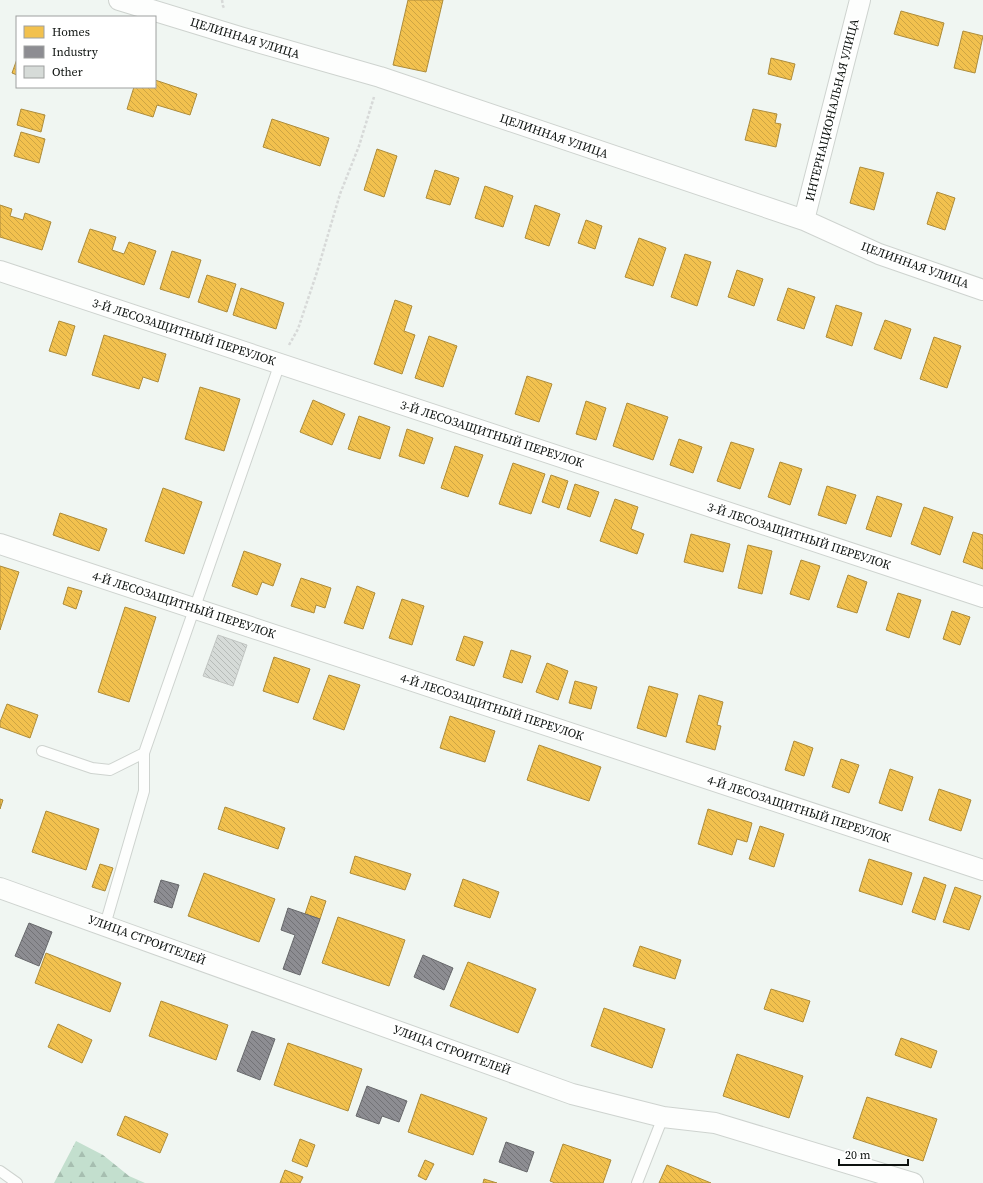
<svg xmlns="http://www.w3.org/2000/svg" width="983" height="1183" font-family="'Source Serif 4',serif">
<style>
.forest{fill:url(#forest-firs)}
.homes{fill:url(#homes-back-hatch);stroke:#ad8c3b}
.industry{fill:url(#industry-back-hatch);stroke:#67686b}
.building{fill:url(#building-back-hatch);stroke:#c1c5c2}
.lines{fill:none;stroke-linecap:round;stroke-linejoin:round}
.service-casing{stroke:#ced3cf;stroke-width:12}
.minor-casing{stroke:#ced3cf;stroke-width:22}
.path{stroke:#d7d9d8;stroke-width:2.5;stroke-dasharray:3 2;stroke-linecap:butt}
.service{stroke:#fdfefd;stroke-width:10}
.minor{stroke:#fdfefd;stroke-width:20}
.labels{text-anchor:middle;stroke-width:4;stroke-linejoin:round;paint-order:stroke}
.street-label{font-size:12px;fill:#0d120f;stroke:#fff}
</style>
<defs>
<pattern id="forest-firs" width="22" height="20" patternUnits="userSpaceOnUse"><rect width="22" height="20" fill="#c3dfce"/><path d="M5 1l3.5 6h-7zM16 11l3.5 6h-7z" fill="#a6beb0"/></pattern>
<pattern id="homes-back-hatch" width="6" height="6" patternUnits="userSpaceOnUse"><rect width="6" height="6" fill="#f2c14e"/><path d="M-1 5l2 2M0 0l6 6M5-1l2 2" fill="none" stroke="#cea543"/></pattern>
<pattern id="industry-back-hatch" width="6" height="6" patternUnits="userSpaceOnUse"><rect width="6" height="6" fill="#8d8d92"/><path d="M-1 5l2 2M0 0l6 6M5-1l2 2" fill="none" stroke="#727276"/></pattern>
<pattern id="building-back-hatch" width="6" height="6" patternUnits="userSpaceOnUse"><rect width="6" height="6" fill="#d6dbd8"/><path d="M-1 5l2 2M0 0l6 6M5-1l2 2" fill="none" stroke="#b6bbb8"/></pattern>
</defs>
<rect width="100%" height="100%" fill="#f0f6f2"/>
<path class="forest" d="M76,1141L103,1155L129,1176L145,1183H54Z"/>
<path class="homes" d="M408,0H443L426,72L393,65Z
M901,11L944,23L938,46L894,34Z
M963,31L983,36L975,73L954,68Z
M771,58L795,64L791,80L768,74Z
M17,59V75L12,73Z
M155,80L197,94L190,115L157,105L153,117L127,109L134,87H155Z
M21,109L45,115L41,132L17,125Z
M753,109L777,114L775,123L781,124L776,147L745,140Z
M272,119L329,138L320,166L263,147Z
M21,132L45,139L39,163L14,156Z
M377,149L397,156L384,197L364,190Z
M860,167L884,173L874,210L850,203Z
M435,170L459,178L450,205L426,198Z
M485,186L513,196L503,227L475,218Z
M937,192L955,198L945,230L927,224Z
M0,205L12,209L10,216L23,220L25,213L51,222L42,250L0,237Z
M535,205L560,214L549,246L525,238Z
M586,220L602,226L595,249L578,243Z
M90,229L116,237L112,250L124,254L129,242L156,251L144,285L78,262Z
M639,238L666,248L653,286L625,277Z
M172,251L201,260L189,298L160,289Z
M685,254L711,262L697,306L671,297Z
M737,270L763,279L754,306L728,297Z
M207,275L236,284L227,312L198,302Z
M241,288L284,303L276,329L233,315Z
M788,288L815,297L804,329L777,320Z
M395,300L412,306L404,331L415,335L402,374L374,364Z
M836,305L862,313L852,346L826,337Z
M885,320L911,329L901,359L874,349Z
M59,321L75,326L66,356L49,351Z
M104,335L166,354L158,382L143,377L139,389L92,375Z
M429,336L457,346L443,387L415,378Z
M934,337L961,346L947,388L920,379Z
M527,376L552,384L539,422L515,414Z
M200,387L240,399L224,451L185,439Z
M313,400L345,414L332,445L300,432Z
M586,401L606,408L596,440L576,434Z
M627,403L668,417L653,460L613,446Z
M359,416L390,427L380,459L348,449Z
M407,429L433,438L424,464L399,456Z
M679,439L702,447L693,473L670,465Z
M731,442L754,449L740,489L717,481Z
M455,446L483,455L468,497L441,488Z
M780,462L802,469L790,505L768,497Z
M513,463L545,474L531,514L499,504Z
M551,475L568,481L559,508L542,502Z
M575,484L599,492L590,517L567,509Z
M827,486L856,495L846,524L818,515Z
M163,488L202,502L184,554L145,541Z
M877,496L902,504L891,537L866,529Z
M615,499L638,507L631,529L644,534L637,554L600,541Z
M924,507L953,517L940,555L911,544Z
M60,513L107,529L99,551L53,535Z
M973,532L983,535V569L963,562Z
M691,534L730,544L723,572L684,562Z
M748,545L772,551L762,594L738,588Z
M244,551L281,564L273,586L262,582L257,595L232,586Z
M801,560L820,566L809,600L790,594Z
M0,566L19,572L0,630Z
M848,575L867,582L857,613L837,607Z
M301,578L331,588L325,608L316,605L314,613L291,606Z
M357,586L375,593L363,629L344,623Z
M68,587L82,591L76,609L63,604Z
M898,593L921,600L909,638L886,630Z
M402,599L424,606L412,645L389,638Z
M125,607L156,617L129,702L98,692Z
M952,611L970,617L960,645L943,639Z
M464,636L483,642L474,666L456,660Z
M511,650L531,656L522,683L503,677Z
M274,657L310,669L298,703L263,691Z
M547,663L568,671L558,700L536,692Z
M329,675L360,685L344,730L313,719Z
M575,681L597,687L591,709L569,703Z
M649,686L678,694L666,737L637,728Z
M699,695L723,702L717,725L721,726L715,750L686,742Z
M7,704L38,715L30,738L0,727V722Z
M450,716L495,731L485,762L440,748Z
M794,741L813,748L804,776L785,770Z
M539,745L601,767L589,801L527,780Z
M841,759L859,765L849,793L832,787Z
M890,769L913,777L902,811L879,803Z
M939,789L971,800L961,831L929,820Z
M0,799L3,800L0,809Z
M225,807L285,828L278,849L218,829Z
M708,809L752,823L747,842L737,839L732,855L698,844Z
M46,811L99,829L86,870L32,852Z
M760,826L784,834L774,867L749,859Z
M355,856L411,874L405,890L350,873Z
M869,859L912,873L902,905L859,891Z
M100,864L113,868L105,891L92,887Z
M204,873L275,899L259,942L188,916Z
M924,877L946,885L935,920L912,912Z
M463,879L499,892L490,918L454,906Z
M955,887L981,896L969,930L943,922Z
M311,896L326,901L320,919L305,914Z
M338,917L405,940L389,986L322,963Z
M640,946L681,960L675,979L633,966Z
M46,953L121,983L110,1012L35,983Z
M468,962L536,989L518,1033L450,1006Z
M771,989L810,1001L803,1022L764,1009Z
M161,1001L228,1025L216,1060L149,1036Z
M604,1008L665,1029L652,1068L591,1046Z
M58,1024L92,1040L82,1063L48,1047Z
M901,1038L937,1051L931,1068L895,1055Z
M288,1043L362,1069L348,1111L274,1085Z
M737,1054L803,1076L789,1118L723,1096Z
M421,1094L487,1118L473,1155L408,1132Z
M867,1097L937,1119L923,1161L853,1138Z
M125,1116L168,1134L160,1153L117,1135Z
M300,1139L315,1145L307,1167L292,1161Z
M563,1144L611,1160L603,1183H555L550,1181Z
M425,1160L434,1164L426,1180L418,1176Z
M667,1165L711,1183H659Z
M285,1170L303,1177L300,1183H280Z
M484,1179L497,1183H483Z"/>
<path class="industry" d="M161,880L179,885L172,908L154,902Z
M288,908L320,919L300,975L283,969L295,935L281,930Z
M29,923L52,932L39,966L15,956Z
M423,955L453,968L444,990L414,977Z
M252,1031L275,1039L260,1080L237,1071Z
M367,1086L407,1101L399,1122L382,1116L379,1124L356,1116Z
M506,1142L534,1152L527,1172L499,1162Z"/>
<path class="building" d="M218,635L247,645L233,686L203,676Z"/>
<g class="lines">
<g class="service-casing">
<path id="service" d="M42,751L92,768L110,770L144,753
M105,925L144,791V753L280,363
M0,1171L17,1183
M637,1183L663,1117"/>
</g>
<g class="minor-casing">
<path id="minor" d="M119,0L240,37L380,77L804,220L879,254L983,290
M804,220L860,0
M0,271L983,597
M0,544L983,870
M0,888L572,1094L663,1117L715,1123L913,1183"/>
</g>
<path class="path" d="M222,0L223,6L224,8
M289,345L298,329L317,272L340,194L359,146L374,97"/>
<use href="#service" class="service"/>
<use href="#minor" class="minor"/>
</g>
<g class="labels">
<g class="street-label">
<text transform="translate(245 38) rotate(17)" y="4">ЦЕЛИННАЯ УЛИЦА</text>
<text transform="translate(832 110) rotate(-76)" y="4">ИНТЕРНАЦИОНАЛЬНАЯ УЛИЦА</text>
<text transform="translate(554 136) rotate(19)" y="4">ЦЕЛИННАЯ УЛИЦА</text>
<text transform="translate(915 265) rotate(20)" y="4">ЦЕЛИННАЯ УЛИЦА</text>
<text transform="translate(184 332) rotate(18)" y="4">3-Й ЛЕСОЗАЩИТНЫЙ ПЕРЕУЛОК</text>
<text transform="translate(492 434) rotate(18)" y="4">3-Й ЛЕСОЗАЩИТНЫЙ ПЕРЕУЛОК</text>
<text transform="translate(799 536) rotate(18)" y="4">3-Й ЛЕСОЗАЩИТНЫЙ ПЕРЕУЛОК</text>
<text transform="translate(184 605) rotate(18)" y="4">4-Й ЛЕСОЗАЩИТНЫЙ ПЕРЕУЛОК</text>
<text transform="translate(492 707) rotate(18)" y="4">4-Й ЛЕСОЗАЩИТНЫЙ ПЕРЕУЛОК</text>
<text transform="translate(799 809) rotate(18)" y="4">4-Й ЛЕСОЗАЩИТНЫЙ ПЕРЕУЛОК</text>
<text transform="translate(147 940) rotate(20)" y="4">УЛИЦА СТРОИТЕЛЕЙ</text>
<text transform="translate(452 1050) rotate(20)" y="4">УЛИЦА СТРОИТЕЛЕЙ</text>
</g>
</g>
<rect x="16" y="16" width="140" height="72" fill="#ffffff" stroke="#9ea09f"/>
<rect x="24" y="26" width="20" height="12" fill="#f2c14e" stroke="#9ea09f"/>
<text x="52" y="36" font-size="12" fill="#0d120f">Homes</text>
<rect x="24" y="46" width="20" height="12" fill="#8d8d92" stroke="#9ea09f"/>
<text x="52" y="56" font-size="12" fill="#0d120f">Industry</text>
<rect x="24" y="66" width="20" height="12" fill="#d6dbd8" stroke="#9ea09f"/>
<text x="52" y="76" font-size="12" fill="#0d120f">Other</text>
<path d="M839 1159v6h69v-6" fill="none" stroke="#0d120f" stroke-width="2"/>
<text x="845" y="1159" font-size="12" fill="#0d120f" stroke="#ffffff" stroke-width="3" paint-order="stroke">20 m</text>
</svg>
